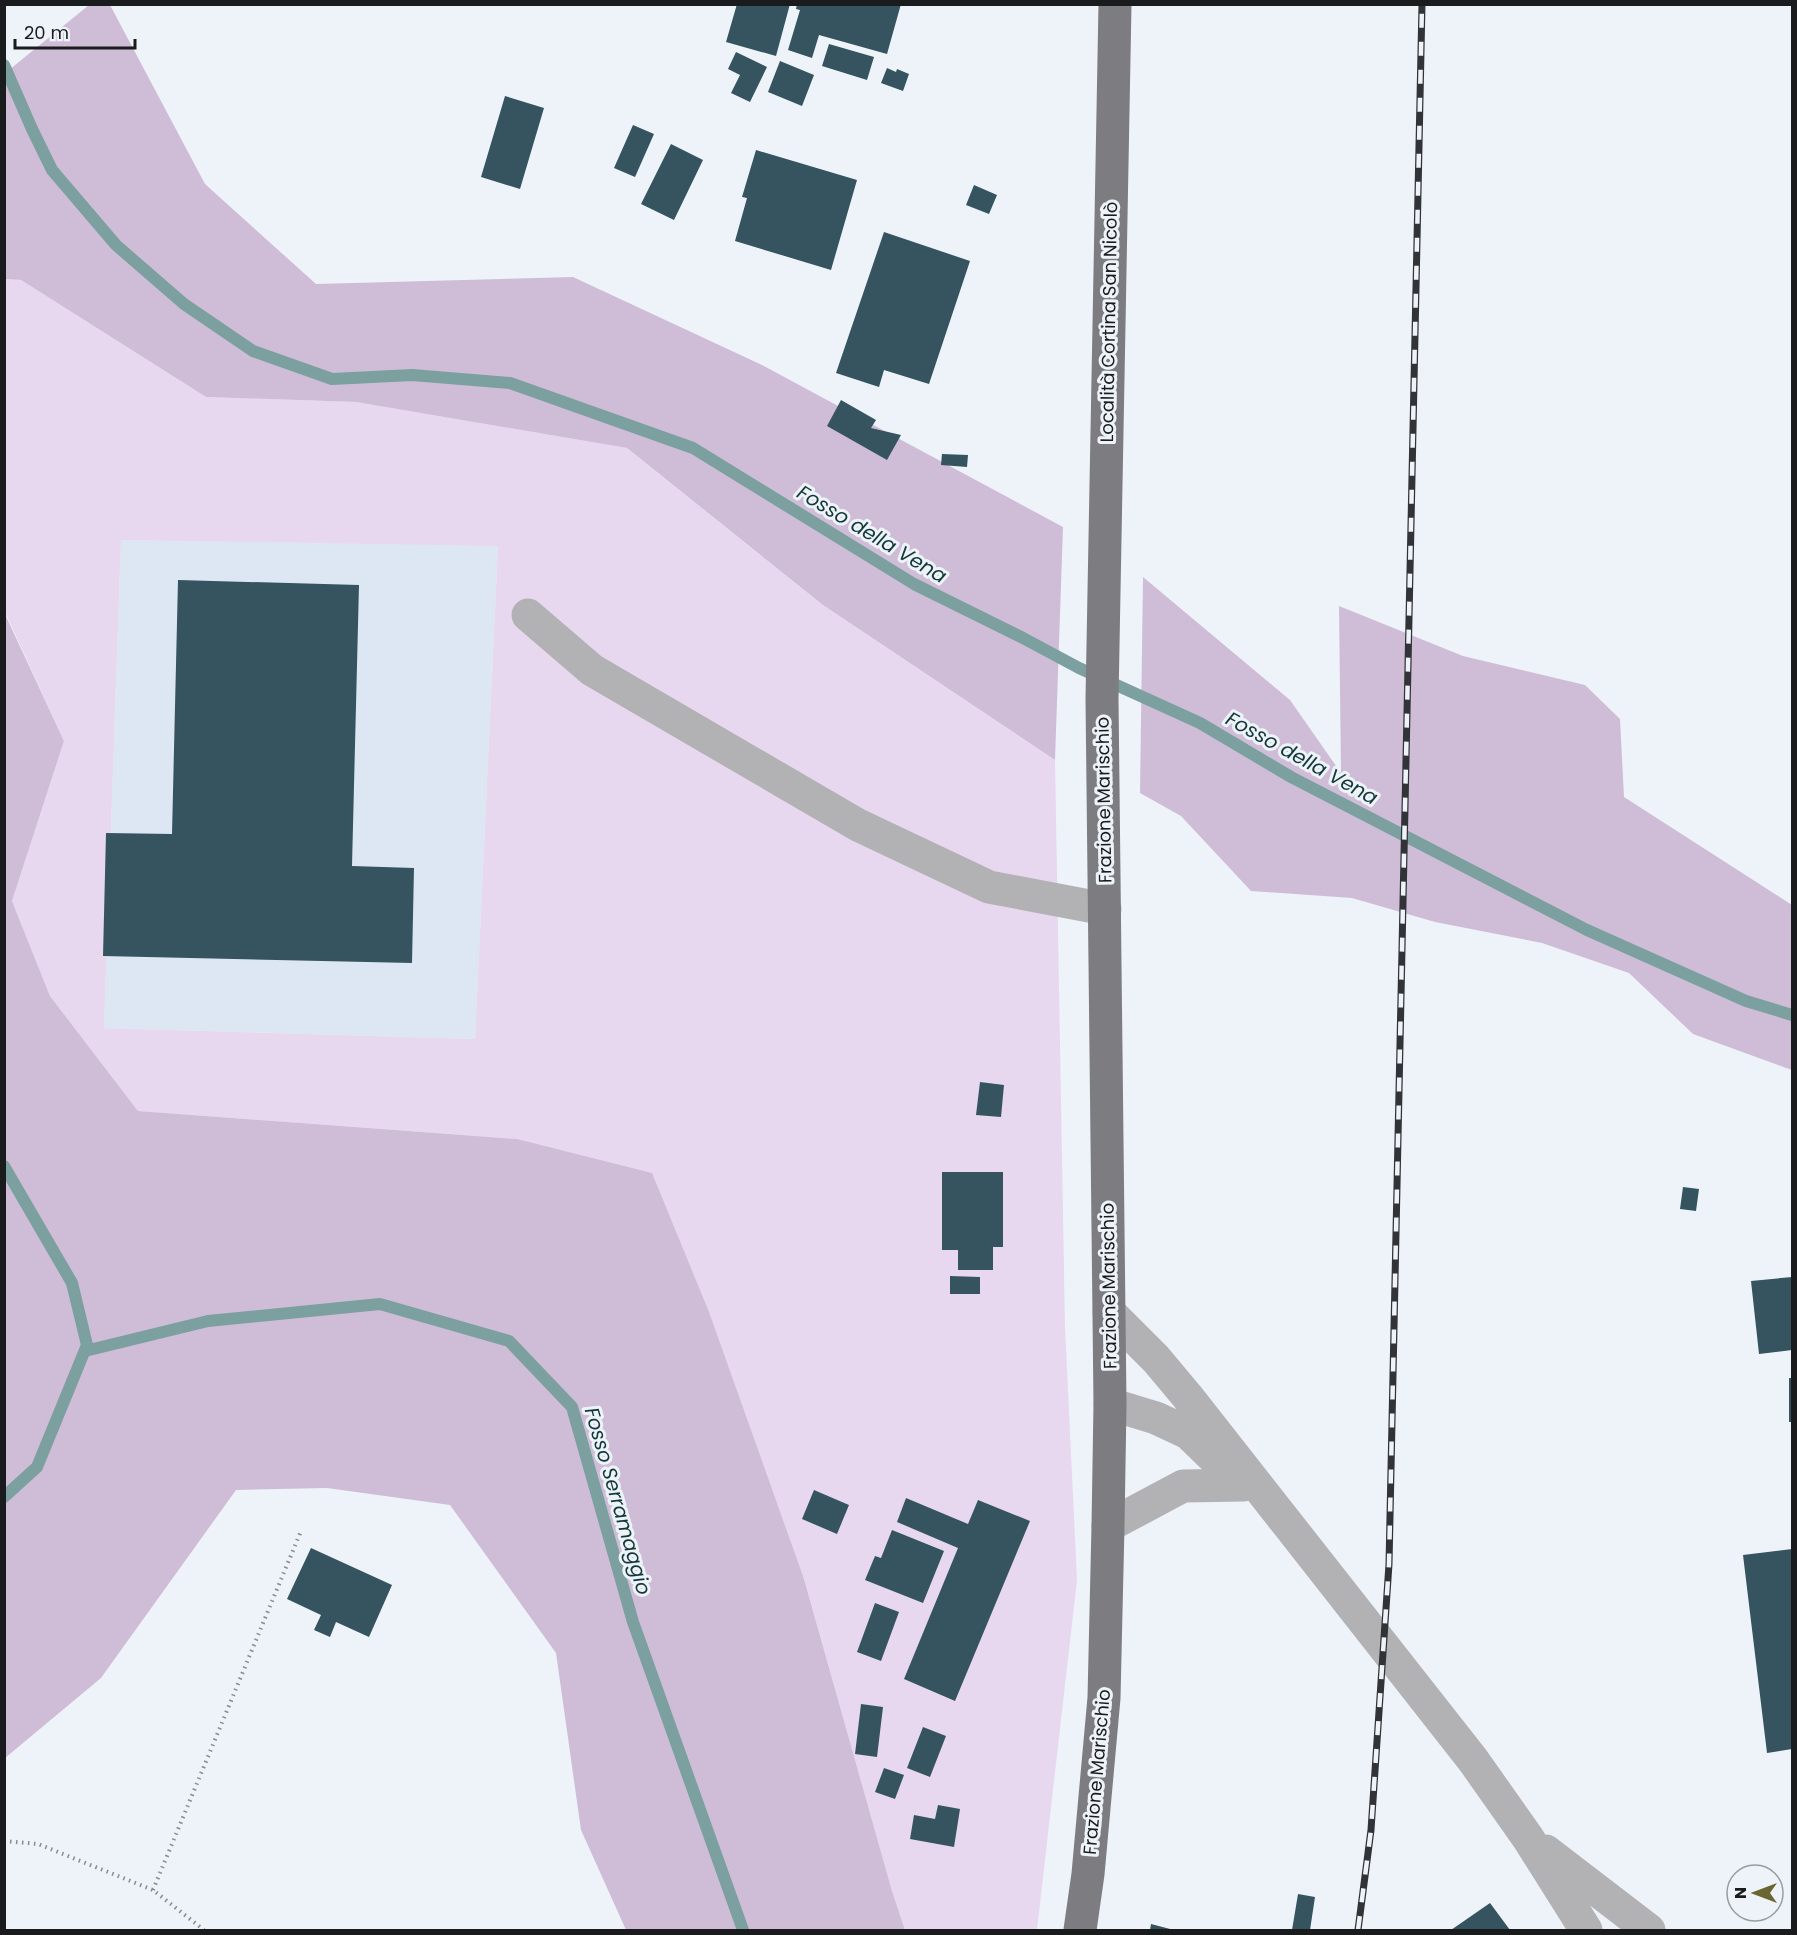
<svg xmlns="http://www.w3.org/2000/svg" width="1797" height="1935" font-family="Poppins,sans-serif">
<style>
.built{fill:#dde7f3}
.green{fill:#e7d8ef;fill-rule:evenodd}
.forest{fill:#cfbdd7}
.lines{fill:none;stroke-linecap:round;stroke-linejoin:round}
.stream{stroke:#7ba09f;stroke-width:12}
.building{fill:#355460}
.path{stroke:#888b8f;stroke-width:4;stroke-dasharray:1.5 4.5;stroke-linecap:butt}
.minor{stroke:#b2b2b5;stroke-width:33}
.major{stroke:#7c7c81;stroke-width:33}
.rail-casing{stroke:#313336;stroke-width:7}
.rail{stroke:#eef3f9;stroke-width:4.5;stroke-dasharray:14;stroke-linecap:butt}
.labels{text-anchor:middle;stroke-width:6;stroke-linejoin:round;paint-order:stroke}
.street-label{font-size:18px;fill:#191b1d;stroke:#eef3f9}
.water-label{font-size:20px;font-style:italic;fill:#123938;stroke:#eef3f9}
</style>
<rect width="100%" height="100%" fill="#eef3f9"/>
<path class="built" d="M121,540L498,545L475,1039L104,1028Z"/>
<path class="green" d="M4,279L21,280L206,397L356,402L627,448L823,605L1055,760L1065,1327L1077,1580L1037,1930H905L892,1891L804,1579L517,1139L138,1111L50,996L12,901L64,741L5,612ZM121,540L498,546L475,1039L104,1028Z"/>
<path class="forest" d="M89,5H110L205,184L316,284L573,277L762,365L1063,527L1055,760L823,605L627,448L356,402L206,397L21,280L5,279L4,74Z
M1143,577L1290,700L1341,773L1339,606L1463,656L1585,685L1620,719L1624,797L1792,905V1070L1693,1034L1629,973L1542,943L1435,922L1352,898L1251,891L1181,816L1140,793Z
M4,612L64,741L12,901L50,996L138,1111L517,1139L652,1173L709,1312L804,1579L892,1891L905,1930H626L581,1830L556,1653L450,1505L327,1488L236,1490L101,1678L5,1758Z"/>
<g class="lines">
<path class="stream" d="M4,65L32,129L52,170L116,245L184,304L253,351L332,379L412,375L510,383L693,448L914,584L1023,638L1079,668L1200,723L1291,777L1587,930L1746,1001L1792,1015
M4,1166L72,1283L87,1345L37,1467L4,1497
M85,1351L208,1321L380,1304L509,1341L572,1407L633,1622L743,1930"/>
</g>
<path class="building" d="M737,4H790L776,56L726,42Z
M797,4H901L887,54L819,35L812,58L788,50L800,10L796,9Z
M829,44L874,57L867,80L822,66Z
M736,52L767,67L750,102L731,93L740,75L728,69Z
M780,61L814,75L802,106L768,92Z
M887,68L896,72L897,69L909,74L903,91L881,83Z
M505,96L544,108L520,189L481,177Z
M633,125L654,134L635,177L614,168Z
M671,144L703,160L674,220L641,204Z
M756,150L857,180L831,270L735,241L747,198L742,197Z
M974,185L997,195L989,214L966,205Z
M884,232L970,261L929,384L884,370L879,387L836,373Z
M841,400L876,420L871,428L901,435L887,460L827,426Z
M942,454L968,455L967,467L941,465Z
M178,580L359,585L352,866L414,868L412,963L103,956L106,833L172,834Z
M980,1082L1004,1085L1001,1117L976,1115Z
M942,1172H1003V1247H993V1270H958V1250H942Z
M1683,1187L1699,1189L1696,1211L1680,1209Z
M950,1276L980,1277V1294H950Z
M1792,1277V1350L1759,1354L1751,1281Z
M1789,1378H1792V1422H1789Z
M814,1490L849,1505L837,1534L802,1519Z
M906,1498L968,1524L978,1500L1030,1521L955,1701L904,1679L958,1548L897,1522Z
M892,1530L944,1551L923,1603L865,1580L875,1556L881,1558Z
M311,1548L392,1585L369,1637L336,1622L330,1637L314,1630L321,1615L287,1599Z
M1792,1549V1749L1767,1753L1743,1555Z
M875,1603L899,1612L881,1661L857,1652Z
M861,1704L883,1707L877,1757L855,1754Z
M923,1727L946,1736L930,1777L907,1768Z
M884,1768L904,1775L895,1799L875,1792Z
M938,1805L960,1809L954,1847L910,1839L914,1815L935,1819Z
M1298,1894L1315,1897L1310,1930H1292Z
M1490,1903L1510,1930H1451Z
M1151,1924L1174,1930H1150Z"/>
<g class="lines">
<path class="path" d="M4,1841L38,1844L153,1890L204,1930
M153,1890L301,1531"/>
<path class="minor" d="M528,615L592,670L858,825L989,887L1105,909
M1109,1312L1156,1359L1187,1396L1473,1760L1528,1838L1586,1930
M1110,1404L1156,1418L1188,1433L1217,1461
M1108,1526L1183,1486L1243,1485
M1546,1851L1649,1930"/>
<path class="major" d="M1080,1930L1088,1874L1104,1698L1108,1526L1110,1404L1102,699L1115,4"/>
<g class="rail-casing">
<path id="rail" d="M1358,1930L1371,1830L1389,1564L1422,4"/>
</g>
<use href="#rail" class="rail"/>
</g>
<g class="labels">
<g class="street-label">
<text transform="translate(1109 322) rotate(-89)" y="6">Località Cortina San Nicolò</text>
<text transform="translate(1104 800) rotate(-91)" y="6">Frazione Marischio</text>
<text transform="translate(1109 1286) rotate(-91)" y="6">Frazione Marischio</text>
<text transform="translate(1097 1772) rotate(-85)" y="6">Frazione Marischio</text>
</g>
<g class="water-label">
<text transform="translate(872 534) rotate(31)" y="7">Fosso della Vena</text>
<text transform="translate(1302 758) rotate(29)" y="7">Fosso della Vena</text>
<text transform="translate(618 1501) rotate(74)" y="7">Fosso Serramaggio</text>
</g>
</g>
<rect width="1797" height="1935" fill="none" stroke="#191b1d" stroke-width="12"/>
<g transform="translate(1755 1893) rotate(270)"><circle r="28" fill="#eef3f9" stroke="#999da1" stroke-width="1.5"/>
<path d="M0-4.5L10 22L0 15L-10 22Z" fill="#6b6532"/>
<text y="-9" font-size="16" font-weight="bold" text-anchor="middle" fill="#191b1d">N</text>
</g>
<path d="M15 39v9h120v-9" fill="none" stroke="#191b1d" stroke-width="3"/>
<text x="24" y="39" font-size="18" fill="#191b1d" stroke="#eef3f9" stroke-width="4.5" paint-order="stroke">20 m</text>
</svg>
